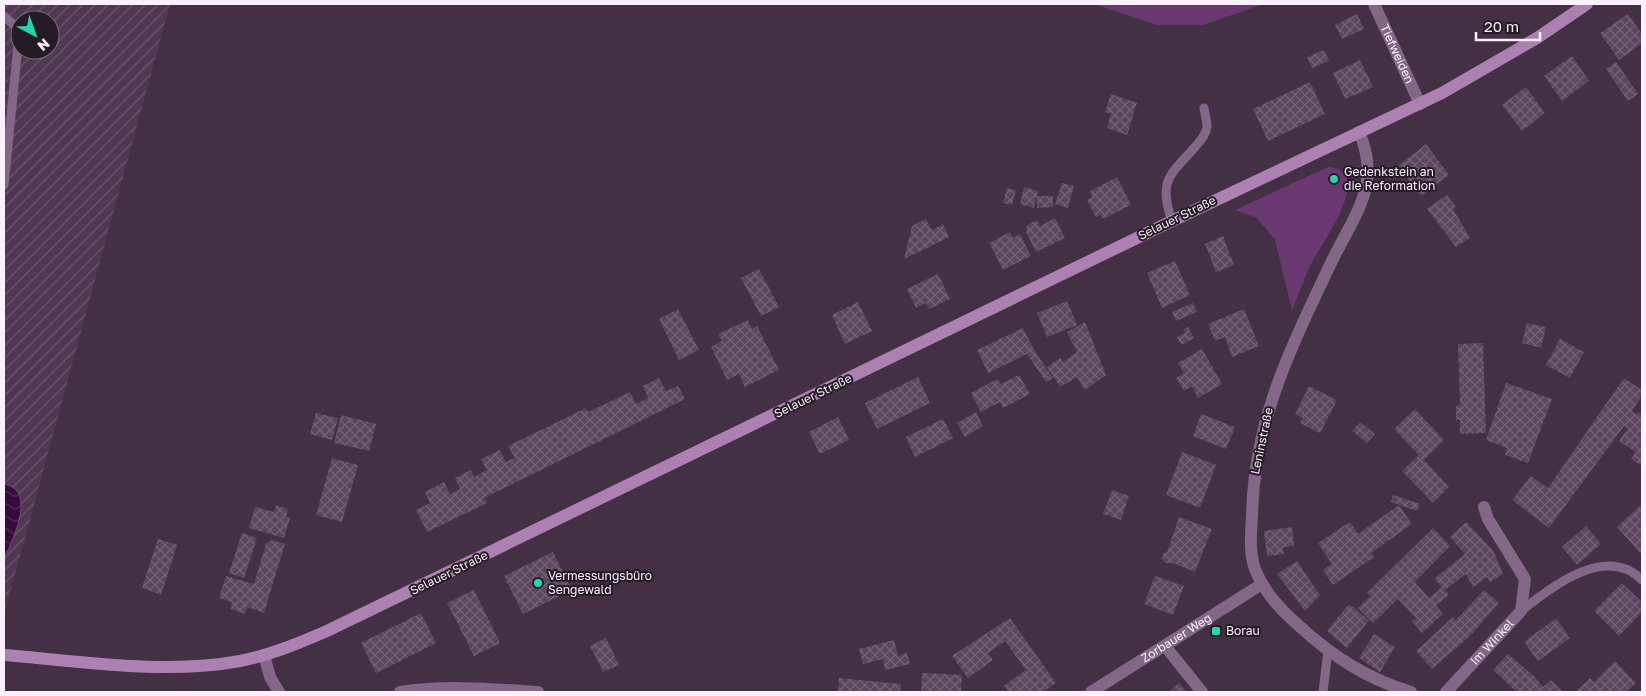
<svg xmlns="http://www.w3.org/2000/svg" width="1646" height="696" font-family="'Golos Text',sans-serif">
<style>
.industrial{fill:url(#industrial-furrows);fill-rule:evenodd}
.green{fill:#693870}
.water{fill:url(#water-waves);stroke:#724e77}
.building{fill:url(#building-cross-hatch)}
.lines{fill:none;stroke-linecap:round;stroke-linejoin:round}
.lane{stroke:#836786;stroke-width:9}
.street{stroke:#836786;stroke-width:12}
.secondary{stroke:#ac81b1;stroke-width:12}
.poi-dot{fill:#23d5af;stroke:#241b25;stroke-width:2}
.labels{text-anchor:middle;stroke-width:4;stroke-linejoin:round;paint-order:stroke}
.street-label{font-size:12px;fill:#fcf0fe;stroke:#241b25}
.poi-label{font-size:12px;fill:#fcf0fe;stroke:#241b25;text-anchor:start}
</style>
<defs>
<pattern id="industrial-furrows" width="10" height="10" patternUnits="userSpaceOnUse" patternTransform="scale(1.25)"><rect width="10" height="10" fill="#503852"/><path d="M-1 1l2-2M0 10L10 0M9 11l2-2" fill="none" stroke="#6a556c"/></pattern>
<pattern id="water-waves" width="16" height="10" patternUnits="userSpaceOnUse" patternTransform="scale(1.25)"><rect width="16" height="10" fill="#37093d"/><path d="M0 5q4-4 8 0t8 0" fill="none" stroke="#552d5a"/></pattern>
<pattern id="building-cross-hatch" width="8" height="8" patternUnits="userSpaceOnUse" patternTransform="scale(1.25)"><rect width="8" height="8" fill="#5b465d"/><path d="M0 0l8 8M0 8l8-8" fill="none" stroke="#736175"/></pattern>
</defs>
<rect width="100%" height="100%" fill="#433045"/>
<path class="industrial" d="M4,4H170L4,615ZM20,20H50V50H20Z"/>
<path class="green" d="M1094,4H1264L1203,25H1157Z
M1328,167C1377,170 1321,244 1311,264C1304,278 1299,295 1292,310L1275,240L1257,218L1235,210Z"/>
<path class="water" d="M4,484C38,490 12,541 4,559Z"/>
<path class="building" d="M1357,14L1364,29L1342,39L1335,25Z
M1628,14L1642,34V43L1619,60L1600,33Z
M1324,50L1329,61L1312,68L1307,57Z
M1572,56L1589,81L1562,101L1544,76Z
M1360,60L1373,87L1345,99L1333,73Z
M1616,62L1638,94L1628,101L1606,69Z
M1310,82L1325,114L1268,141L1253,109Z
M1526,87L1545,113L1522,131L1502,105Z
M1111,94L1137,103L1127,135L1107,128L1111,114L1105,112Z
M1426,144L1449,175L1421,196L1398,166Z
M1117,177L1131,205L1103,219L1101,215L1096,217L1087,200L1092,197L1090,191Z
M1062,183L1074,186L1068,208L1055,204Z
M1024,187L1038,191L1037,196H1053V207L1037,208V196L1034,208L1020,204Z
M1007,188L1016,191L1012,205L1003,203Z
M1447,195L1456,207L1453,209L1470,238L1456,247L1427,209Z
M1055,218L1065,238L1036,252L1026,232L1027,225L1037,220L1040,226Z
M926,219L932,230L943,224L949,237L904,259L912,226Z
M1010,232L1013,238L1020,234L1031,256L1003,270L989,243Z
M1223,236L1234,265L1216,272L1205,244Z
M1175,261L1190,295L1162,308L1147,273Z
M759,269L779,307L761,316L741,278Z
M938,274L950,299L929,309L926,303L916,308L907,289Z
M1067,301L1077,325L1047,337L1037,313Z
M858,302L872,331L845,344L832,315Z
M1193,303L1197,312L1176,321L1172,312Z
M678,309L699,350L679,360L659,319Z
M1244,309L1259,346L1232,357L1225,337L1215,341L1208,324Z
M748,320L752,329L757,326L779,370L745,387L739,374L727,380L711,347L722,341L718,334Z
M1085,322L1106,375L1085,390L1077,377L1060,387L1047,367L1060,358L1063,362L1077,352L1067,332Z
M1527,323L1546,327L1541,348L1522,343Z
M1188,327L1194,338L1181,345L1177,337L1185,333L1184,329Z
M1023,328L1034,350L1053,378L1046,382L1027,354L988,373L977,350Z
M1560,339L1584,352L1570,378L1546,365Z
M1483,343L1486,433L1460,434V420H1456V406L1460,404L1458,344Z
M1202,349L1222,384L1198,398L1192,386L1184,391L1176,378L1184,373L1178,363Z
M1019,375L1030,394L1003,408L1000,402L981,412L971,393L997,379L1001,384Z
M918,377L930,403L877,429L865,403Z
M659,378L666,391L678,386L685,399L484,498L487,503L427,532L416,510L430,503L425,492L444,482L450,494L460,489L455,478L471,470L474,477L487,470L481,459L500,450L506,462L515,458L508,446L586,408L588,412L630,392L636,404L648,398L643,386Z
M1624,378L1642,390V395L1632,411L1637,415L1639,412L1642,414V466L1631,459L1636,452L1619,441L1628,428L1624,426L1549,528L1512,500L1531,476L1548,488Z
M1506,383L1552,399L1528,463L1505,455L1507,448L1486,440Z
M1309,386L1337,400L1320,433L1300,423L1303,418L1295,414Z
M1415,409L1444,440L1424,460L1449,487L1433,503L1402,471L1419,455L1394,429Z
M976,412L983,426L965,437L957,423Z
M316,413L338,418L332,440L310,434Z
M1201,414L1235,427L1226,449L1193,436Z
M341,415L376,424L369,451L334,443Z
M838,417L849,440L820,454L809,432Z
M943,419L953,438L915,457L906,437Z
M1360,422L1375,434L1367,443L1352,431Z
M1182,452L1216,465L1200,508L1166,495Z
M332,458L358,465L342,522L316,515Z
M1112,490L1129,496L1121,520L1103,514Z
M1393,495L1420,504L1417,511L1391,502Z
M1642,504V555L1617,527Z
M276,505L288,509L286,517L290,518L284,538L249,528L255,507L274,512Z
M1399,505L1412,524L1371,553L1374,557L1333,585L1323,570L1332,564L1318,543L1350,522L1358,534Z
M1179,517L1212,529L1195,572L1173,563H1165L1162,559L1163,554L1167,552Z
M1466,522L1493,550L1503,574L1490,582L1487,577L1473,587L1466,574L1445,590L1449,595L1436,605L1443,614L1422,633L1412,621L1416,618L1398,599L1373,623L1358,608L1371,596L1367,593L1433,528L1450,546L1415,582L1429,598L1442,587L1434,579L1465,554L1450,537Z
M1586,526L1601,544L1577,565L1562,547Z
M1292,527L1294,546L1283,547L1284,554L1267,556L1264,531Z
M242,533L257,538L244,578L229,573Z
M158,539L177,545L161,595L142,588Z
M272,540L285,544L264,613L247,607L245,614L231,609L232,602L219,598L226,576L254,584L266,544Z
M553,552L572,590L523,614L504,576Z
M1297,561L1320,595L1305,611L1277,574Z
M1155,576L1184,586L1173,615L1144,604Z
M1622,583L1642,602V612L1619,636L1594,611Z
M474,590L500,643L474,656L447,603Z
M1484,590L1499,603L1470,636L1432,669L1416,651L1453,617L1456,620Z
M1349,604L1369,620L1347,648L1327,631Z
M421,613L436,643L376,673L361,643Z
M1010,618L1056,683L1043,692H1009L1004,686L1026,670L1005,641L988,653L993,660L968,678L952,656Z
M1556,618L1570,638L1538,661L1524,642Z
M1374,634L1395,647L1380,672L1359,658Z
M606,638L619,665L603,672L590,646Z
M894,640L898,656L907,653L910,664L885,670L883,659L863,664L859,649Z
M1508,654L1535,677L1543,687L1551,680L1563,692H1517L1493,670Z
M1615,661L1636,683L1626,692H1575L1590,678L1594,682Z
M922,673L962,675L961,692H921Z
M839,678L901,684L900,692H838Z
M1179,683L1187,692H1169Z"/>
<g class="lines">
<path class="lane" d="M4,16L15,26L19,36L4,185
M1172,221C1158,181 1169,176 1195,147C1200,141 1206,135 1207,127C1207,121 1205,114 1204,108
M1521,611C1553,586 1606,544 1642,580
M1323,692L1328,650"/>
<g class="street">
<path id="s1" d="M1374,4L1420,104"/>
<path d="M1359,132C1383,186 1352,218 1330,265C1290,350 1254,420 1252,516C1251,533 1249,553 1255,569C1264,592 1280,609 1298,625C1332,656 1367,679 1411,692"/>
<path d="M1165,646L1202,692"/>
<path d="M264,655L270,677L279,692"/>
<path d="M400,692C446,685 491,689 538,692"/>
<path id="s2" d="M1091,692L1262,584"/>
<path id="s3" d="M1446,692L1521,611L1525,579L1488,519L1484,507"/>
</g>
<path class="secondary" d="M4,655C80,661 165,675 240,661C271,655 299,643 327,631L1172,221L1442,93L1537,38L1587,4"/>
</g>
<g class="poi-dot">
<circle cx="1334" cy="179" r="5"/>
<circle cx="538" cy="583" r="5"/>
<rect x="1211" y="626" width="10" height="10" rx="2.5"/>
</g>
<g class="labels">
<g class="street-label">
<text dy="4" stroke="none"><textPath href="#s1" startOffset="55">Tiefweiden</textPath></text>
<text transform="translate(1177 218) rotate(-26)" y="4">Selauer Straße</text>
<text transform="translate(813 396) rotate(-26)" y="4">Selauer Straße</text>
<text transform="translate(1262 441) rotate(-78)" y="4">Leninstraße</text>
<text transform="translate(449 573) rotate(-26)" y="4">Selauer Straße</text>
<text dy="4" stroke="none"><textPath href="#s2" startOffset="101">Zorbauer Weg</textPath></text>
<text dy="4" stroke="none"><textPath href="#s3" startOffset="68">Im Winkel</textPath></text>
</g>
<g class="poi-label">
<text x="1344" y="176">Gedenkstein an<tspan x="1344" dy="14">die Reformation</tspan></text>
<text x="548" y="580">Vermessungsbüro<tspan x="548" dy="14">Sengewald</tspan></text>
<text x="1226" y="635">Borau</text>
</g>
</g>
<rect width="1646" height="696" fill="none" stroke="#fcf0fe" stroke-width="10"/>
<g transform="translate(35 35) rotate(139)"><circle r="24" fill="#241b25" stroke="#7a707c"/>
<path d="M0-4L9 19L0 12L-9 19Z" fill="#23d5af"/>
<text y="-8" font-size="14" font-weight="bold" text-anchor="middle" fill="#fcf0fe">N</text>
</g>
<path d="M1476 32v8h64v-8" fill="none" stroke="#fcf0fe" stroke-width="2.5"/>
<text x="1484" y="32" font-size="15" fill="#fcf0fe" stroke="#241b25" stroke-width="4" paint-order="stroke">20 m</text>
</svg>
